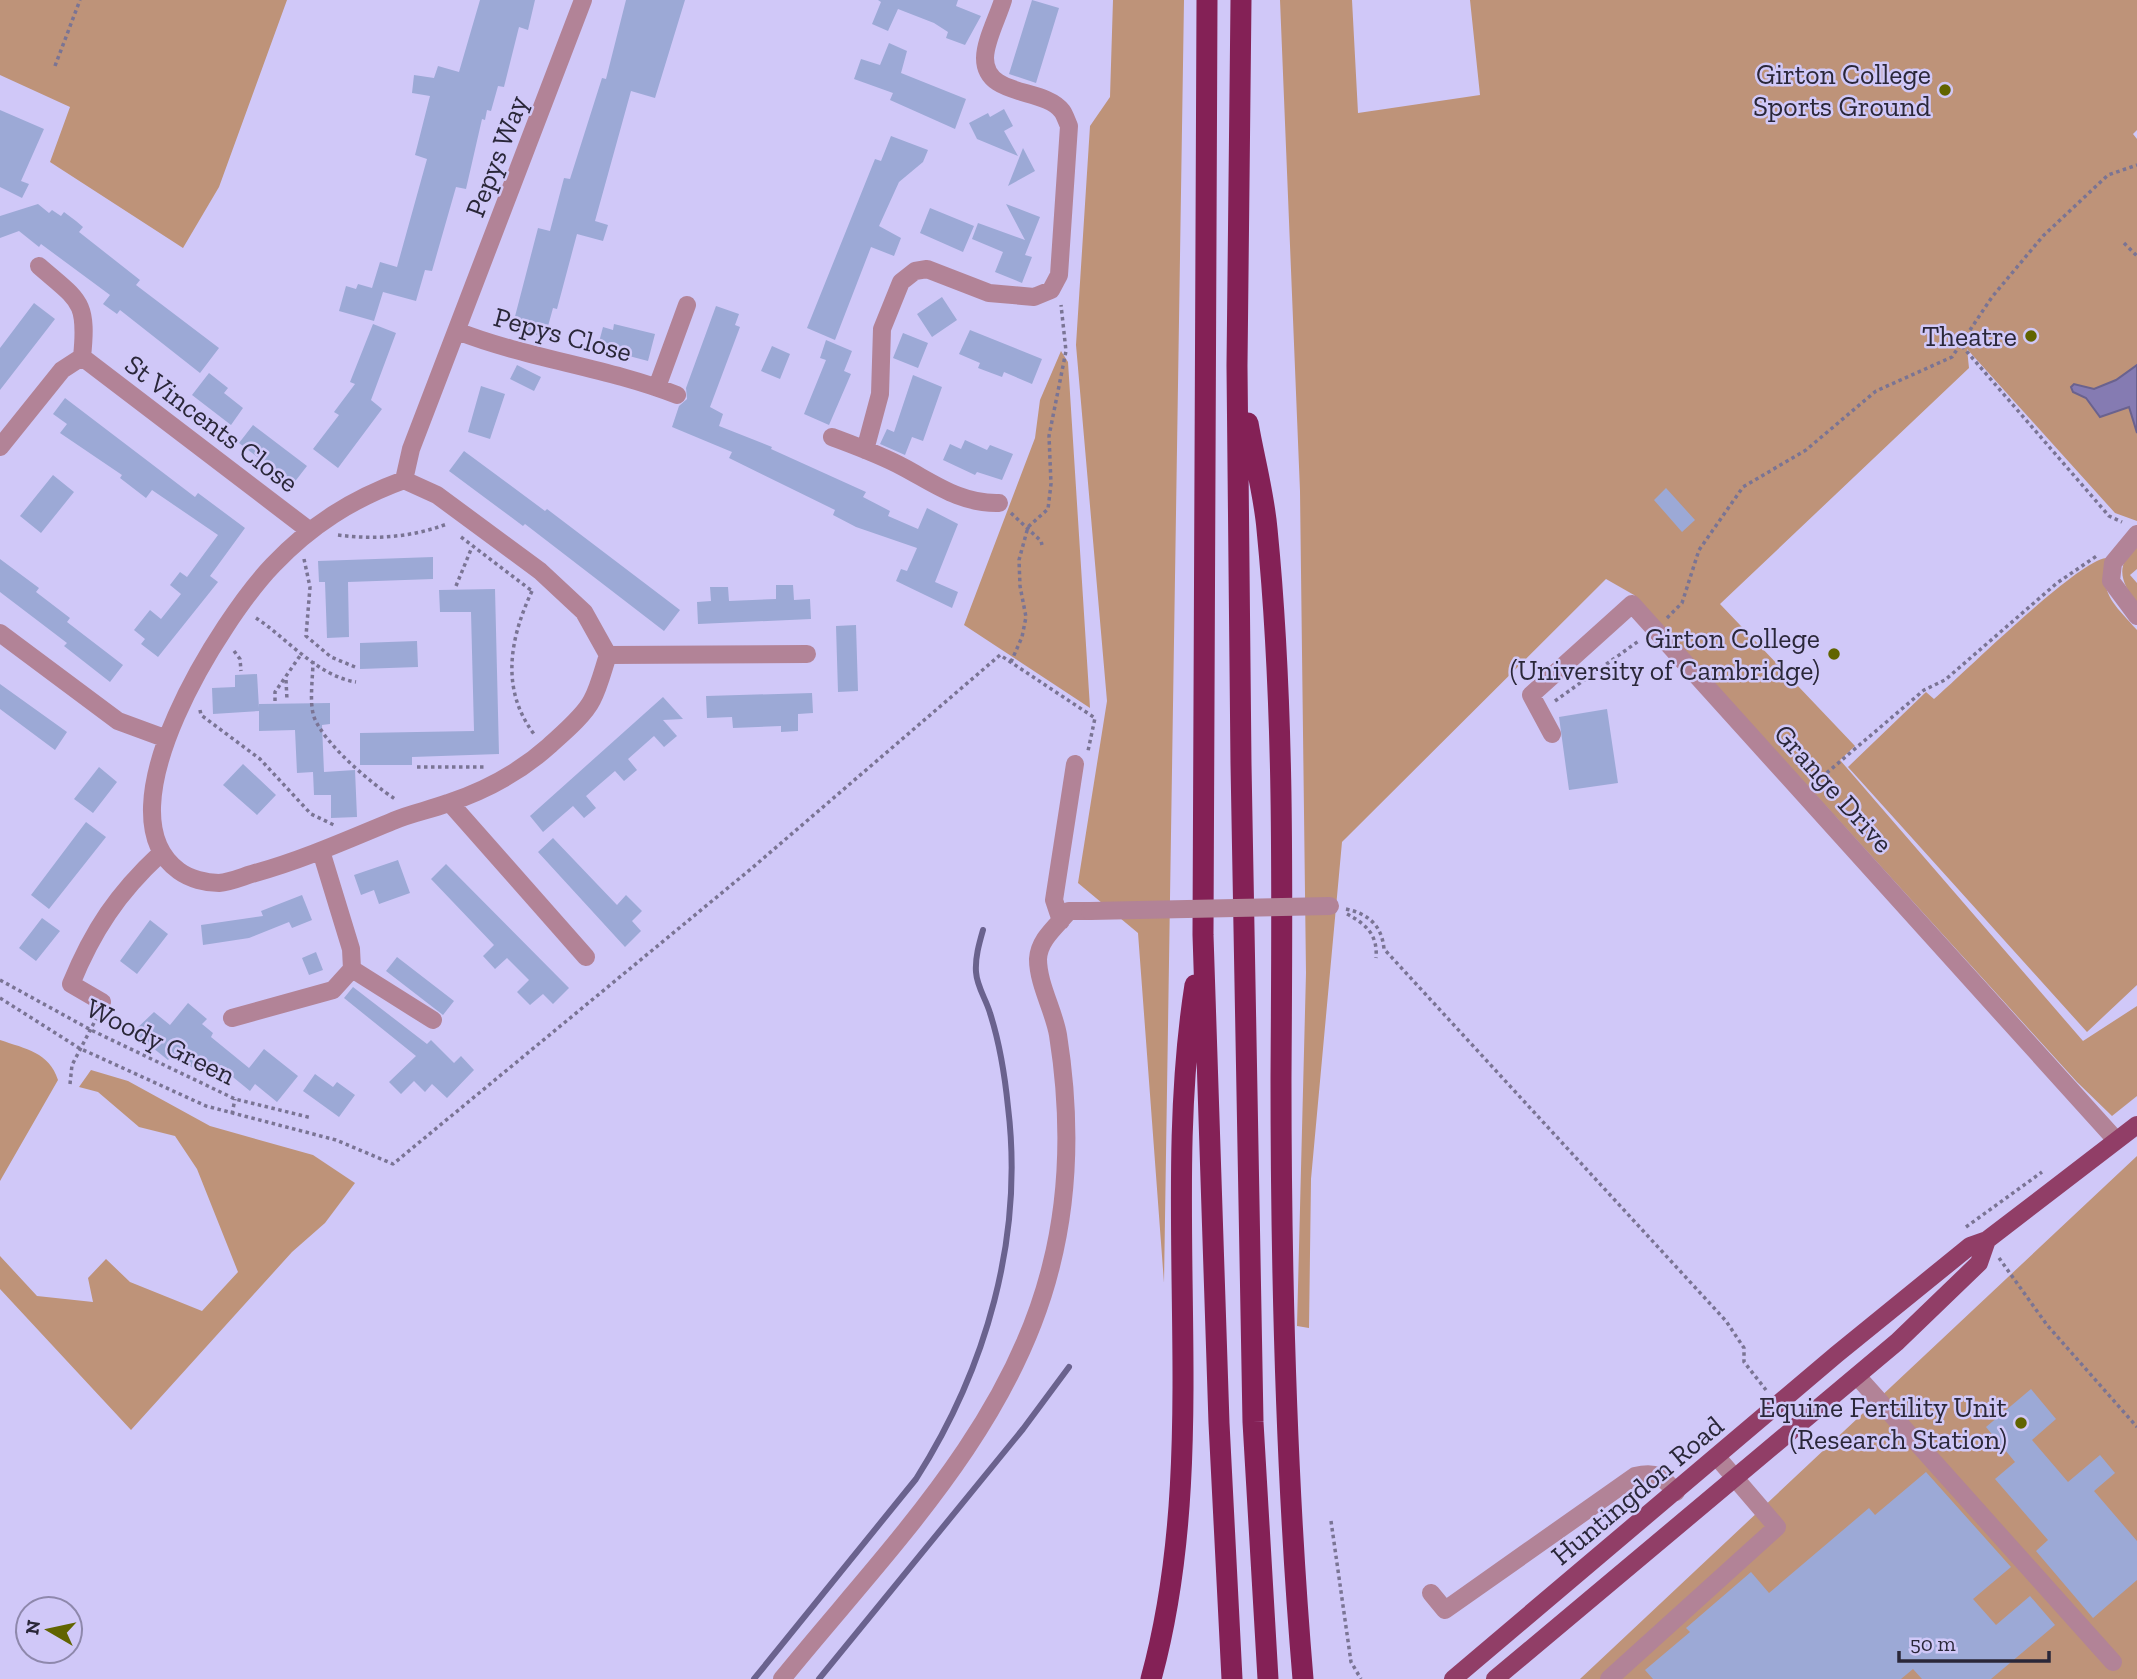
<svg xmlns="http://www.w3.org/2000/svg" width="2137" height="1679" font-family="'Zilla Slab',serif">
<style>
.green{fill:#be9379}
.water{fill:#857bb2;stroke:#6a628e;stroke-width:2}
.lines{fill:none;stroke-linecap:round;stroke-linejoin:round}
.stream{stroke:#6a628e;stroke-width:6}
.building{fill:#9ca9d6}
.path{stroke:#7a7494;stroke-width:3.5;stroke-dasharray:3.5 3.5;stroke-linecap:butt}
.minor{stroke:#b28397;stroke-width:18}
.major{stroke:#913e67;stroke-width:18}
.highway{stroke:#842156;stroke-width:21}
.minor-bridge{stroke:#b28397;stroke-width:18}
.poi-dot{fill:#616400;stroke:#d0c8f8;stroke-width:2.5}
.labels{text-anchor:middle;stroke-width:5;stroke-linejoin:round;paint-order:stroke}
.poi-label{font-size:28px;fill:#2a2739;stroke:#d0c8f8;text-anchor:end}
.street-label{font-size:28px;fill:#2a2739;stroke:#d0c8f8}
</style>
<rect width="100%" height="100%" fill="#d0c8f8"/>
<path class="green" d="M0,0H287L219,187L183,248L50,162L70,107L0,75Z
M1113,0H1184L1164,1283L1138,933L1078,883L1107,701L1076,345L1090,126L1110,97Z
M1280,0H1352L1358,113L1480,95L1470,0H2137V130L2133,134L2137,139V521L2115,513L1967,349L1969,368L1720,604L1855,746L1840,760L2083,1041L2137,1006V1096L2112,1116L2077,1082L1634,595L1606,579L1342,842L1311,1179L1309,1328L1297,1326L1306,973L1300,491Z
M1061,351L1068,362L1090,708L964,625L1035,438L1040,400Z
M2137,546V569L2130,575L2137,583V604C2121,582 2114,566 2137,546Z
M2106,558C2100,595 2113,603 2137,630V985L2087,1032L1848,767L1926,692L1934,699C1964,673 2076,562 2106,558Z
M0,1040C26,1049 49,1052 58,1080L0,1181Z
M91,1070L128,1081L210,1126L313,1155L355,1183L325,1223L292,1252L131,1430L0,1289V1256L37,1296L93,1302L88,1278L106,1259L130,1282L202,1311L238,1272L197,1169L175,1136L139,1127L98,1092L79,1087Z
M2137,1156V1679H1580Z"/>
<path class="water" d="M2137,365V433L2129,407L2100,417L2086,398L2073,392L2071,387L2074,384L2094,389L2116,380Z"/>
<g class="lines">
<path class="stream" d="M754,1679L916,1479C986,1369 1024,1238 1008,1107C1005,1077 999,1041 990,1013C986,999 977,987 976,972C975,958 979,944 983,930
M819,1679L1023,1429L1069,1367"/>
</g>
<path class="building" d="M480,0H535L528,30L519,27L504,87L498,86L491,111L487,110L485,120L482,119L466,189L456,187L432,271L425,270L416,301L383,292L374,321L339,311L346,286L356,289L358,284L372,288L380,262L397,267L427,159L415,155L430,96L412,93L414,75L434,78L438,66L459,72Z
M626,0H685L655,98L631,91L595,221L608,225L603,241L577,234L557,309L553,308L545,337L512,328L538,228L550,231L564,178L570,179L602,78L606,79Z
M878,0H958L956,6L981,16L965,45L946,38L948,32L934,23L898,9L888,31L872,24L881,2Z
M1032,0L1059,8L1036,83L1009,74Z
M889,43L907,51L901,73L966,99L955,129L890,100L893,93L854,79L861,59L880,65Z
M1004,109L1013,126L1004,131L1018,156L977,139L969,123L988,113L990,117Z
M0,110L44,129L21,181L29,184L22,198L0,187Z
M891,136L928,150L923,162L899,182L879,226L901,238L894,256L871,247L835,340L807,328L875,159L881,161Z
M1023,148L1035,171L1008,186Z
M38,204L49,213L52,210L61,216L64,212L76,221L83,227L79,232L140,280L136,285L219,348L200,373L120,310L117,314L103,304L110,295L41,244L39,247L19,231L0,238V216Z
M1006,204L1040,217L1025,255L1032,257L1022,283L995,272L1003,252L972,239L978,223L1025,240Z
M930,208L974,226L963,252L920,233Z
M942,297L957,320L932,337L917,314Z
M34,303L55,319L0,390V348Z
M716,306L739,314L735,325L740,327L710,407L723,414L719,426L772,447L771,449L866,492L863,497L890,511L888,516L918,529L927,508L958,524L935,582L958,592L952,608L896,581L901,569L907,571L917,548L856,527L833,515L835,510L729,458L732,452L672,427L679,406L687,399L686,388Z
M373,324L396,333L371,400L382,409L338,468L313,449L339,415L334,412L355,384L350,382Z
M614,324L655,334L648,361L610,351L611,346L599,342L603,327L613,330Z
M970,330L1042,359L1032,384L1004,372L1002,377L978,368L980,363L959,354Z
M903,333L928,343L918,368L893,358Z
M826,340L852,351L844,371L851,374L829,425L804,414L826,360L820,358Z
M772,346L790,354L780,379L761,371Z
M517,365L541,377L534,391L510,379Z
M209,373L228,388L224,393L243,408L231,425L192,395Z
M913,375L942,387L923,441L912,437L905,455L880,444L887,429L894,432Z
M481,386L505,394L490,439L468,432Z
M65,398L195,497L198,493L245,528L210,576L218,582L158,657L141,644L145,639L134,630L150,610L161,619L181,594L170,585L180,572L187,577L218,535L152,490L146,498L120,478L122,475L60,433L67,424L53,414Z
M253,425L307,466L293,484L239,443Z
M965,440L987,450L990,445L1013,454L1002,480L977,472L975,475L943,460L950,444L961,449Z
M464,451L545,511L547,509L680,610L664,631L525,524L523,526L449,471Z
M53,475L74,492L41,533L20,516Z
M1666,488L1695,520L1682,532L1654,500Z
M433,557V579L348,582L349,637L327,638L325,582H319L318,561Z
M0,559L39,588L36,592L70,618L67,622L123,665L110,682L64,646L67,643L0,592Z
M776,585H793L794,600L810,599L811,619L698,624L697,602L711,601L710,587H728L729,601L776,599Z
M495,589L499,754L412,757V765H360V733L474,731L471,612H440L439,590Z
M856,625L858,691L838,692L836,626Z
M417,641L418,667L360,669V643Z
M257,674L259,708V704L330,703V724L322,725L324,772L355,770L357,817L331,818V795H314L313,772L297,773L295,730L259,731V711L213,714L212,688L235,687V675Z
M0,684L67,732L55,750L0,709Z
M812,693L813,713L798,714V731L781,732V726L733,728L732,717L707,718L706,696Z
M663,697L683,719L663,720L677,736L664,747L654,736L628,759L637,770L624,781L615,771L586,796L596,808L584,818L573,806L543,832L530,816Z
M1607,709L1618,783L1569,790L1559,717Z
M243,764L276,795L257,815L223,785Z
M99,767L117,782L93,813L74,799Z
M86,822L106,837L49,909L31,895Z
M553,838L617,905L626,895L642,911L632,921L641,931L625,947L538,852Z
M398,860L410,893L379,904L374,890L361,895L354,875Z
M446,864L569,988L553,1004L543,994L530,1005L517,992L529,980L507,958L495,969L483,956L494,945L431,879Z
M302,895L312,920L292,928L289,922L249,938L203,945L201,925L263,916L261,911Z
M42,918L60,931L36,961L19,948Z
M150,920L168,934L137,974L120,961Z
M316,952L323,970L309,975L302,958Z
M397,957L454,1001L443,1015L386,971Z
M353,987L427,1044L431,1040L454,1063L461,1056L474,1070L447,1098L432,1084L425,1092L414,1081L401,1094L389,1082L416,1056L344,998Z
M188,1003L207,1019L202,1024L213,1033L211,1037L249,1068L264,1049L298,1076L277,1102L255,1084L250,1091L228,1073L221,1082L204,1068L200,1074L174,1053L168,1060L133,1032L154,1012L170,1025Z
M315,1074L333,1087L337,1082L355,1095L339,1117L303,1091Z
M2031,1389L2056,1419L2032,1440L2068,1482L2100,1455L2115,1473L2094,1491L2137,1541V1580L2093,1618L2036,1551L2048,1540L1995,1479L2015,1462L1986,1427Z
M1926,1472L2011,1567L1973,1599L1996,1625L2030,1596L2055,1625L1991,1679H1922L1913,1669L1901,1679H1653L1645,1670L1690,1632L1686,1628L1751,1572L1769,1593L1869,1508L1875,1515Z"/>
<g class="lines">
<path class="path" d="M55,66L80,0
M2124,243L2137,256
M1962,346L2109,516L2122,522
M1011,513L1041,541L1042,545
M338,535C376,540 412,537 447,524
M461,537L532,591
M304,559L310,587L306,636L331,657L355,667
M456,586L472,547
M532,591C510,638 500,689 534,734
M256,618C287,638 317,676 356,682
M1667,618L1682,603L1699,550L1743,487L1806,450L1876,391L1952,357L1992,297L2043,236L2108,175L2137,165
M234,651L240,659L241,671
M313,661C313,677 309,702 314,717C325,745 371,783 395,799
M1011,662L1022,637L1026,617L1020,586L1019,560L1028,527L1048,509L1051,484L1049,436L1066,351L1061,305
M286,680L287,700
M275,701V692L302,653
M1555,701L1640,640
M200,710L201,715L260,759L311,814L336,826
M417,767H485
M1816,782L1924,690L1945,680L2057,583L2098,555
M1346,909C1369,914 1382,926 1384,949L1726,1321L1744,1348V1362L1766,1390
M1347,914C1366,924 1378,935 1376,958
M0,980L91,1030L235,1099L312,1118
M0,998L79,1048L206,1106L336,1140L393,1164L752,868L1000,655L1095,718L1088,751
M70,1084L72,1065L96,1019
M232,1114L235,1099
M1966,1227L2042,1172
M1999,1258L2047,1325L2137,1427
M1331,1521L1351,1662L1361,1679"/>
<path class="minor" d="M457,331C528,359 606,367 677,395
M82,357L310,531
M657,387L687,305
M832,437C856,446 881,455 903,467C935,484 961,504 999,503
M0,447L62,370L82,357C88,300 79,301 39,266
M865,450L880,394L882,329L901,282L915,271L927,269L989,293L1034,297L1051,290L1059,275L1069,126C1067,122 1065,115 1062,111C1044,87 985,98 985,58C985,41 998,17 1003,0
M404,480L437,495L540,571L584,612L608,655C603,670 599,687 592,700C584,716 562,734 549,746C521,771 484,791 448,803C430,810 411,813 393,821C347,840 302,860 255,873C244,876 231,882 219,883C206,883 190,879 179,871C97,812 223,617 273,565C311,525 352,499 404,480Z
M404,480L411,449L583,0
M2137,534L2113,563L2111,581L2137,616
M0,633L118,721L167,739
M608,655L807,654
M1552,734L1531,695L1632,604L2116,1140
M450,803L586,957
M1061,921L1054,900L1075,764
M352,969L433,1020
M102,1002L71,984C93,930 118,893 160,854
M232,1018L333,990L352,969L351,949L321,851
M1857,1376L2113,1662
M1431,1593L1445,1610L1635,1476C1656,1471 1662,1476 1676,1492
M782,1679C884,1553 1011,1429 1051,1266C1070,1191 1070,1111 1058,1035C1054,1011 1038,984 1038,959C1039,939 1057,926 1069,911H1090
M1609,1679L1777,1527L1717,1457"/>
<path class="major" d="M1453,1679L1837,1354L1970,1246L1987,1240L2137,1125
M1495,1679L1897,1342L1979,1263L1987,1240"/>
<path class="highway" d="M1207,0L1203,935L1219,1423L1232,1679
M1241,0L1237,366L1241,764L1253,1422L1268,1679
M1248,423C1254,458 1264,494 1267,529C1285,711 1282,896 1281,1079C1281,1280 1286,1479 1303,1679
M1151,1679C1213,1453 1159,1214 1195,985"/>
<path class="minor-bridge" d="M1090,911L1330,906"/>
</g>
<g class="poi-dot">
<circle cx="1945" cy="90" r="7"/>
<circle cx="2031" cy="336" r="7"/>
<circle cx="1834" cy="654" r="7"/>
<circle cx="2021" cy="1423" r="7"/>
</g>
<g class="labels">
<g class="poi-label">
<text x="1931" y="84">Girton College<tspan x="1931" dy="32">Sports Ground</tspan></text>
<text x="2017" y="346">Theatre</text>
<text x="1820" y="648">Girton College<tspan x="1820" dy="32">(University of Cambridge)</tspan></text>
<text x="2007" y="1417">Equine Fertility Unit<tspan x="2007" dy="32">(Research Station)</tspan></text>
</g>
<g class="street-label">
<text transform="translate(496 156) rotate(-69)" y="10">Pepys Way</text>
<text transform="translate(563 334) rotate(15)" y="10">Pepys Close</text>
<text transform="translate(212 423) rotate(37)" y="10">St Vincents Close</text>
<text transform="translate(1834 788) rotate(48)" y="10">Grange Drive</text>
<text transform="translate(161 1041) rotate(26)" y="10">Woody Green</text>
<text transform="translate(1637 1490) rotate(-40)" y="10">Huntingdon Road</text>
</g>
</g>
<g transform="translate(49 1630) rotate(279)"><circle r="33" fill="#d0c8f8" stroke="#8e88ac" stroke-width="2"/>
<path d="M0-5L12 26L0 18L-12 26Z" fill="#616400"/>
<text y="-10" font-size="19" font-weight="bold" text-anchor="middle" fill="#2a2739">N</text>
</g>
<path d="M1899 1651v10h150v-10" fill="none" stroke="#2a2739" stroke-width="3.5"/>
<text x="1910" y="1651" font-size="21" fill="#2a2739" stroke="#d0c8f8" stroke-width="5" paint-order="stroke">50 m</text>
</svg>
